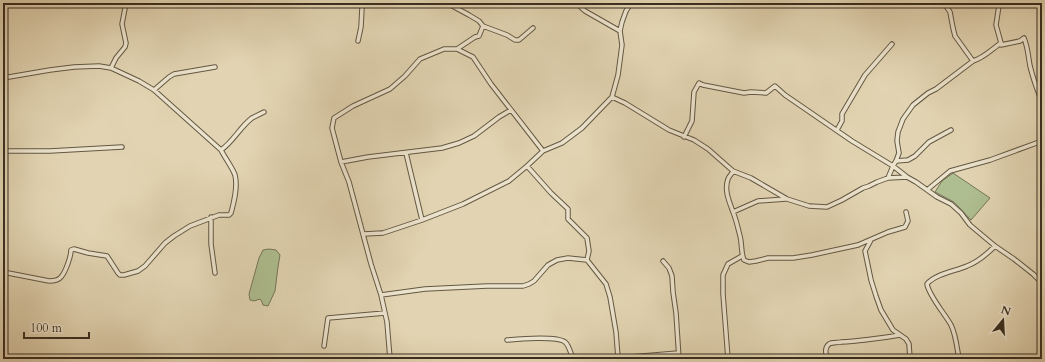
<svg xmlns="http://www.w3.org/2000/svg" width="1045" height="362" font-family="Cardo,serif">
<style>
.green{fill:#aebe90;stroke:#747658}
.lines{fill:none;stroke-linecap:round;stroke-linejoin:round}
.street-casing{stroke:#635844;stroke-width:5.5}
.street{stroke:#ece3cd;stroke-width:3.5}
</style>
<rect width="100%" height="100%" fill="#e2d4b2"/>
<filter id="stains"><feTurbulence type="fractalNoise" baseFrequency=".005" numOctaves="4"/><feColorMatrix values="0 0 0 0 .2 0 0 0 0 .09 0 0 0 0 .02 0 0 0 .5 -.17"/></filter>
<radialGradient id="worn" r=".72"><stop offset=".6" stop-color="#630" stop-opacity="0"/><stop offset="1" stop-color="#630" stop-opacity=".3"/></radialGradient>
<path class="green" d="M953,173L990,198L971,220L954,202L935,192L942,181Z
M269,249L276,250L280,255L278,267L275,291L268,306L263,305L262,302L260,299L254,301L250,300L249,294L259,258L263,250Z"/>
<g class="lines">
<g class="street-casing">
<path id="street" d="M447,3L469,15L479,21L483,26L479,36L475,37L457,49
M576,3L585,11L620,31
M944,3L950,12L953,28L955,36L973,61
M483,26L507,35L515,40H519L533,28
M358,41L361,27L362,8L363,3
M1001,43V45L1020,41L1024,38C1028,48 1028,55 1030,66C1033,78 1037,90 1042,101
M1001,43L996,25L999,5L1004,3
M111,68L116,58L125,47L126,43L122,24L126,3
M3,78L50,70L74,67L99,66L111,68L139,81L154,90L221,150C233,142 240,127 252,118C256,116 260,114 264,112
M154,90L169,77L174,74L215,67
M612,97L625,103L669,130L694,140L708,149L733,171C732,174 729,176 728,179C724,190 729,201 733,212C736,219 738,228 740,236C742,243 741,254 744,260L749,262L756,261L768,258H793L812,255L858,245L888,232L905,227L908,221L906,212
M837,130L842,121V114L865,75L892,44
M684,137L692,121L694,92L699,83L703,85L744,93L751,92L766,93L775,86L785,95L852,141L893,166L907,177
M3,151H50L122,147
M406,153L422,220
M896,161L908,160L915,156L929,142L951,130
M341,162L368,157L442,148L459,143L474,136L499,117L511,110
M527,166L551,193L568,209V219L587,238L589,251L587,260
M733,171L751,178L787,199L809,206L827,207L842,200L863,188L869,186L877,182L888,178L907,177L916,182L937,197L951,204L961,213L970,225L995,246L1014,259L1033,274L1042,283
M888,178L893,166L896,161L899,153L897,141L898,132L903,119L913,105L928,93L936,89L973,61C984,58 992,49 1001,43
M927,190L950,171L990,160L1042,141
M733,212L758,201L786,199
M211,217V244L215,273
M364,234L383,233L422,220L463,204L509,181L527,166L543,151L562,143L582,128L612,97L618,75L622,45L620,31L622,22L626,11L631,3
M871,240L865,251L871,280L876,296L881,310L893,330L906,339L909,344L910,359
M663,261L669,268L672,276L673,292L676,313L679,359
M3,272L49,281C53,281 58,281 61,277C65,273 71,257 71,250L74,249L88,253L107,256L118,273L120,275H124L138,271L145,266L165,243L174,236L190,226L219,215H229L231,213C234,202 238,187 235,175C232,167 225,158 221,150
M381,295L425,289L487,286H523L529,284L534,281L548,265L557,260L568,258L587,260L606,284L610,297L616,332L618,358
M507,340C518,339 557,336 565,342C569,345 571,354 573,359
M324,346L328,318L385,313
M390,359L387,322L381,295L371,264L349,182L341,162L332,128L334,118L353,106L390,89L405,76L420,59L444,49H457L473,57L491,84L543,151
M607,359L678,353
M728,359L723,294V275L728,264L742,256
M827,359C826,354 824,348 829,344C832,342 838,343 841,342C861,341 881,338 900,335
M959,359C957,348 956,335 951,325C945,314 929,296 927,284C935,274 956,271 967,266C978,262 987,254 995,246"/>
</g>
<use href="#street" class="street"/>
</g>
<rect width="1045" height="362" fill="none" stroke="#e2d4b2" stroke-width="16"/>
<rect x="4" y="4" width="1037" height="354" fill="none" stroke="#392e20" stroke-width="2"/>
<rect x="8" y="8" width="1029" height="346" fill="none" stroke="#392e20"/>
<g transform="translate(1003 320) rotate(18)" stroke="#ece3cd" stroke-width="3" paint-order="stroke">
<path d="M0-3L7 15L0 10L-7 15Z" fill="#392e20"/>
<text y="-6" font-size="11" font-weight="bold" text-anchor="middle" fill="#392e20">N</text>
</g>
<path d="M24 332v6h65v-6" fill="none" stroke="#392e20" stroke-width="2"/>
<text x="30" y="332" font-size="12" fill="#392e20" stroke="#ece3cd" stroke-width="3" paint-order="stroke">100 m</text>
<rect width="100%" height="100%" filter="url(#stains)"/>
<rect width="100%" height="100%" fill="url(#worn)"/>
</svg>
